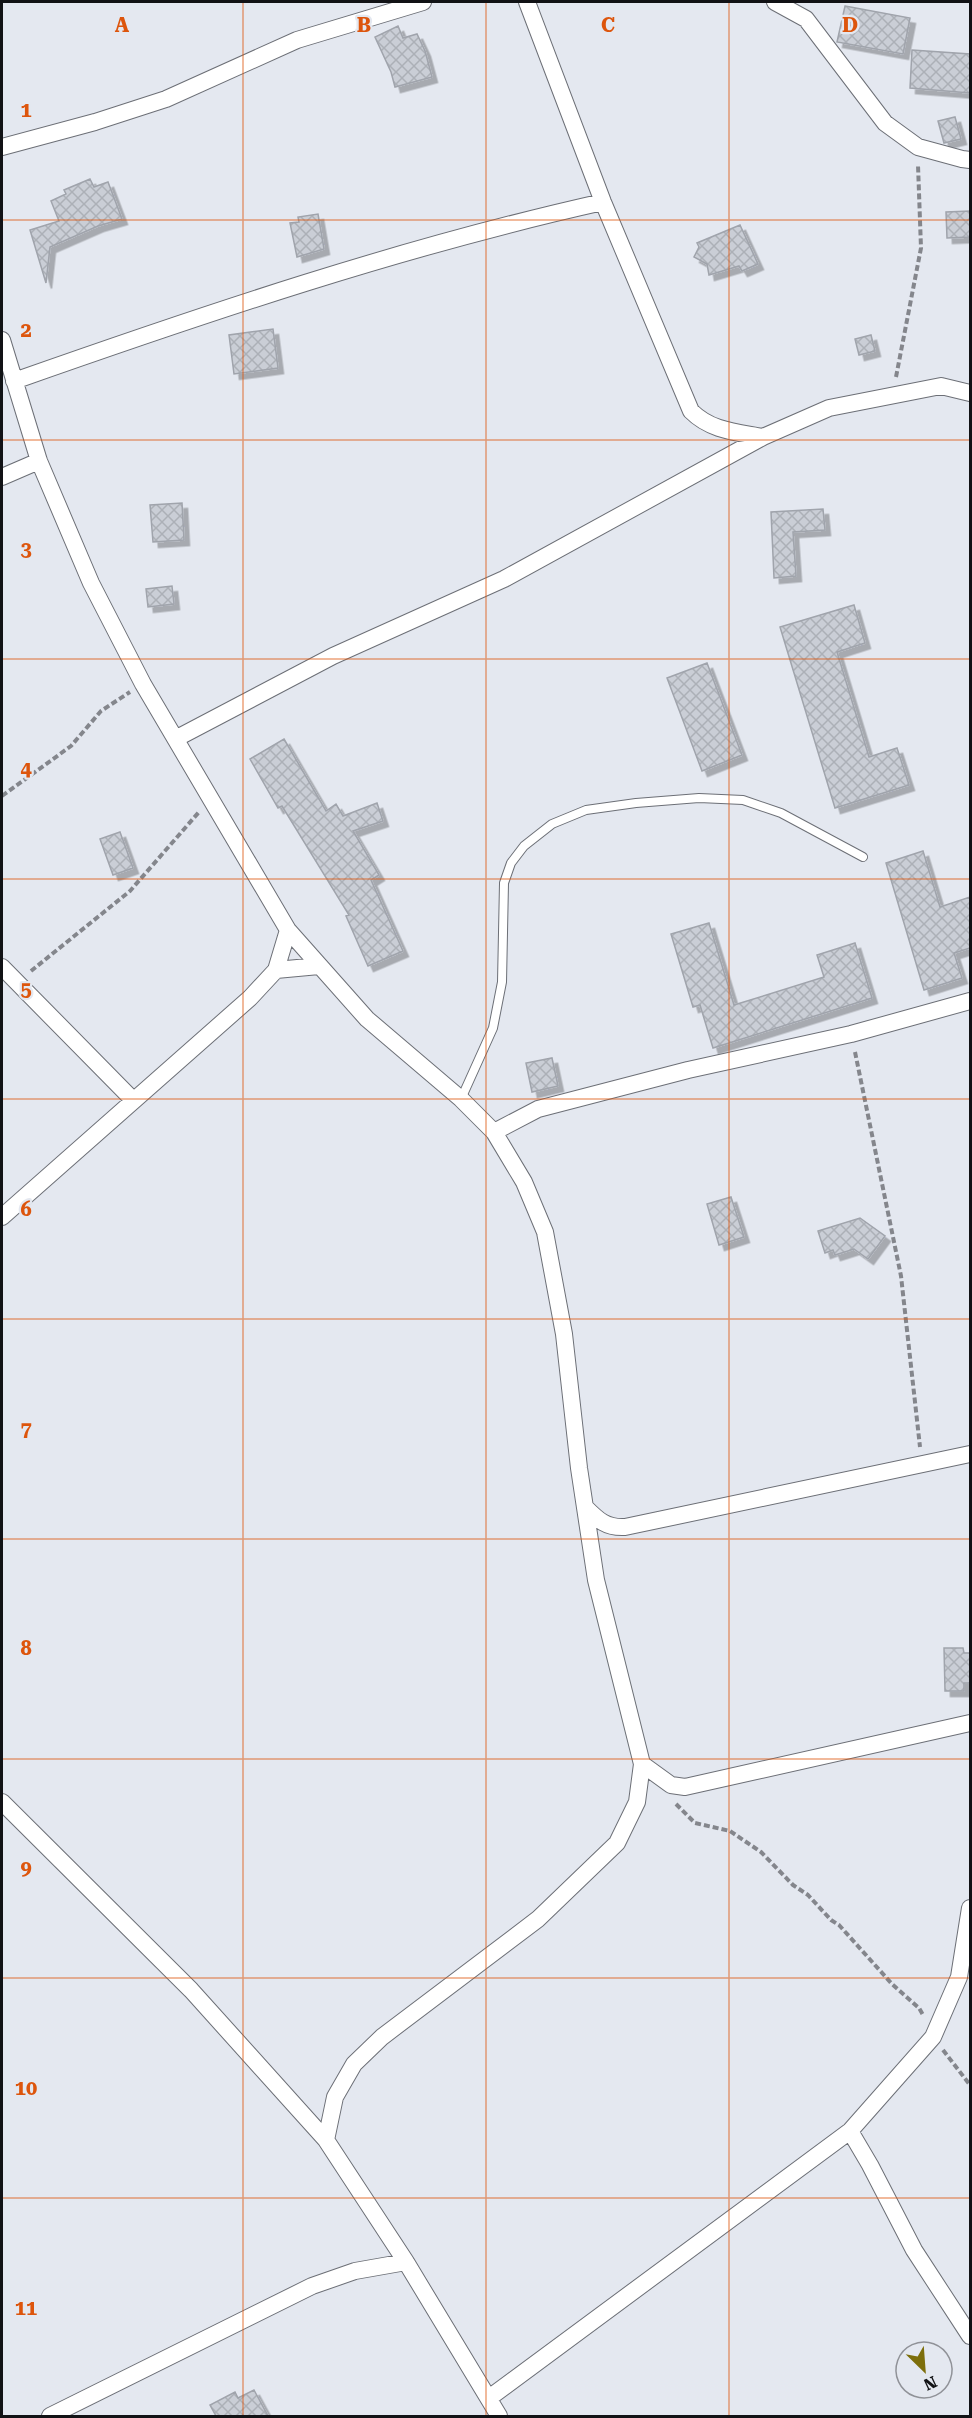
<svg xmlns="http://www.w3.org/2000/svg" width="972" height="2418" font-family="'Roboto Serif',serif">
<style>
.building{fill:url(#building-cross-hatch);stroke:#a0a4ac;stroke-width:1.5;filter:url(#shadow)}
.lines{fill:none;stroke-linecap:round;stroke-linejoin:round}
.service-casing{stroke:#6c6f76;stroke-width:10}
.minor-casing{stroke:#6c6f76;stroke-width:18}
.path{stroke:#84868c;stroke-width:4;stroke-dasharray:6 3;stroke-linecap:butt}
.service{stroke:#fff;stroke-width:8}
.minor{stroke:#fff;stroke-width:16}
.grid{fill:none;stroke:#dd550c;stroke-width:1.5;stroke-opacity:0.55}
.grid-label{font-size:20px;text-anchor:middle;font-weight:bold;fill:#dd550c;stroke:#e4e8f0;stroke-width:4.5;stroke-linejoin:round;paint-order:stroke}
</style>
<defs>
<pattern id="building-cross-hatch" width="8" height="8" patternUnits="userSpaceOnUse" patternTransform="scale(1.5)"><rect width="8" height="8" fill="#caced6"/><path d="M0 0l8 8M0 8l8-8" fill="none" stroke="#acb0b7"/></pattern>
<filter id="shadow"><feDropShadow dx="5.5" dy="5.5" stdDeviation="0" flood-color="#0004"/></filter>
</defs>
<rect width="100%" height="100%" fill="#e4e8f0"/>
<path class="building" d="M845,6L910,18L903,54L837,42Z
M398,26L403,38L417,34L425,51L432,77L395,87L391,72L375,37Z
M912,50L970,54V93L910,88Z
M955,117L961,139L944,143L938,121Z
M90,179L94,187L108,182L122,219L98,226L50,247L46,283L30,230L59,221L51,201L66,194L64,190Z
M970,211V237L947,238L946,212Z
M318,214L324,249L297,257L290,223L299,222L298,217Z
M740,225L758,264L742,271L739,266L709,275L707,264L694,257L699,247L697,243Z
M273,329L278,368L234,374L229,335Z
M871,335L875,351L859,355L855,339Z
M182,503L184,540L153,542L150,505Z
M823,509L825,530L793,532L796,576L774,578L771,512Z
M172,586L174,604L148,607L146,589Z
M854,605L865,643L837,652L869,757L897,748L909,785L835,808L780,627Z
M707,663L742,755L702,771L667,678Z
M284,739L326,811L336,804L343,816L377,803L383,821L353,831L379,875L371,880L403,951L368,966L346,916L349,915L282,806L278,808L250,759Z
M120,832L133,868L113,875L100,839Z
M923,851L940,907L970,897V948L954,953L962,978L924,990L886,863Z
M709,923L734,1005L824,977L817,955L855,943L872,998L713,1048L700,1005L693,1007L671,934Z
M552,1058L558,1086L532,1092L526,1063Z
M731,1197L744,1237L719,1245L707,1204Z
M860,1218L885,1236L868,1259L854,1249L835,1255L833,1250L825,1253L818,1231Z
M944,1648H963L964,1653H970V1683H964V1691H945Z
M254,2390L268,2416H216L210,2405L235,2392L238,2398Z"/>
<g class="lines">
<g class="service-casing">
<path id="service" d="M461,1099L493,1028L502,982L504,883L511,863L524,846L552,824L586,810L636,803L699,798L743,800L781,813L863,857"/>
</g>
<g class="minor-casing">
<path id="minor" d="M527,2L603,202L691,411C711,431 736,432 763,437
M775,2L806,19L885,123L918,147L962,159L970,160
M2,147L95,122L166,99L297,40L423,2
M2,340L39,461L91,583L143,684L288,930L367,1019L461,1099L494,1132L524,1182L545,1232L564,1334L579,1468L596,1580L642,1764L637,1802L617,1843L538,1919L382,2037L354,2064L335,2097L326,2140
M14,381C207,313 402,247 603,202
M2,477L39,461
M177,738L333,656L504,579L763,437L829,408L941,386L970,393
M2,967L133,1100
M276,970L319,966
M494,1132L538,1109L688,1070L851,1034L970,1001
M2,1217L250,998L276,970L288,930
M585,1507C598,1520 606,1528 625,1527L970,1454
M642,1764L671,1785L685,1787L970,1723
M2,1802L191,1990L326,2140L406,2262L499,2416
M850,2131L870,2165L914,2250L970,2336
M489,2398L850,2131L933,2037L959,1977L970,1908
M50,2416L312,2286L355,2271L406,2262"/>
</g>
<path class="path" d="M896,377L921,248L918,165
M2,796L71,746L101,711L130,692
M31,971L130,891L199,812
M855,1052L901,1276L920,1447
M676,1804L695,1823L730,1831L761,1852L793,1885L808,1895L831,1920L839,1925L892,1984L919,2008L923,2015
M943,2050L970,2085"/>
<use href="#service" class="service"/>
<use href="#minor" class="minor"/>
</g>
<path class="grid" d="M243,2V2416M486,2V2416M729,2V2416M2,220H970M2,440H970M2,659H970M2,879H970M2,1099H970M2,1319H970M2,1539H970M2,1759H970M2,1978H970M2,2198H970"/>
<g class="grid-label">
<text x="122" y="32">A</text>
<text x="364" y="32">B</text>
<text x="608" y="32">C</text>
<text x="850" y="32">D</text>
<text x="26" y="117">1</text>
<text x="26" y="337">2</text>
<text x="26" y="556">3</text>
<text x="26" y="776">4</text>
<text x="26" y="996">5</text>
<text x="26" y="1216">6</text>
<text x="26" y="1436">7</text>
<text x="26" y="1655">8</text>
<text x="26" y="1875">9</text>
<text x="26" y="2095">10</text>
<text x="26" y="2315">11</text>
</g>
<rect width="972" height="2418" fill="none" stroke="#111215" stroke-width="6"/>
<g transform="translate(924 2370) rotate(155)"><circle r="28" fill="#e4e8f0" stroke="#909298" stroke-width="1.5"/>
<path d="M0-4.5L10 22L0 15L-10 22Z" fill="#7d6e0b"/>
<text y="-9" font-size="16" font-weight="bold" text-anchor="middle" fill="#111215">N</text>
</g>
</svg>
